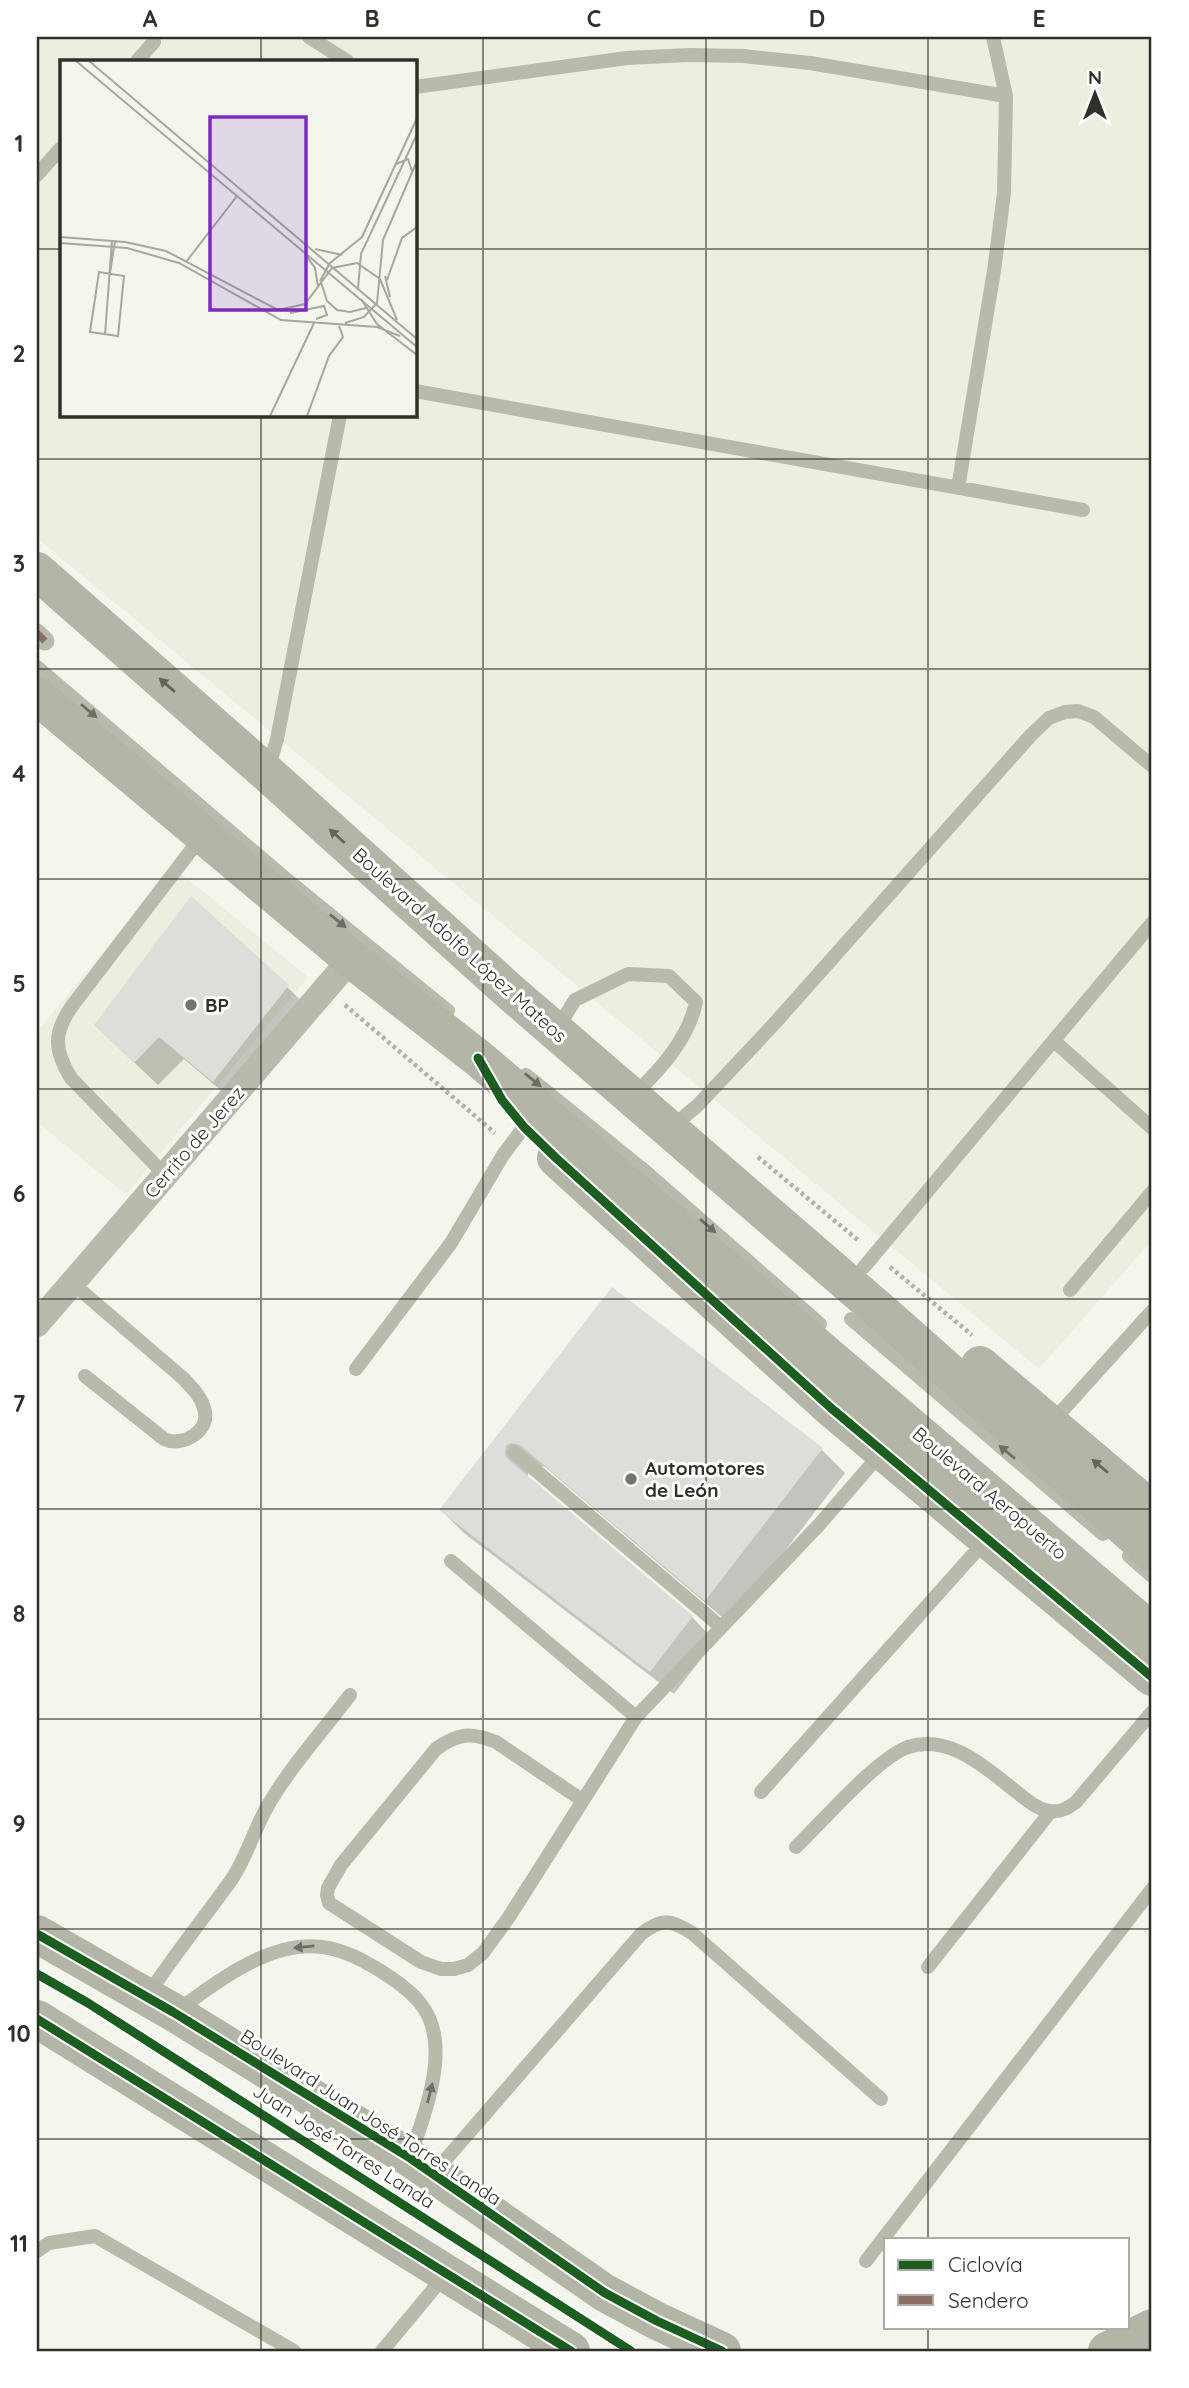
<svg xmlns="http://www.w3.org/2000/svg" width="1189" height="2388" font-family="Quicksand,sans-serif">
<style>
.built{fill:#ebefdf;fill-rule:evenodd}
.shadow{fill:#0003}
.building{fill:#ddded9}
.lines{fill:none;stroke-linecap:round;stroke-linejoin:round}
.path{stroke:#b0b2a7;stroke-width:4.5;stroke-dasharray:3.5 3.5;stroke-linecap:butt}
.service{stroke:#b8bbac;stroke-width:14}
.pedestrian{stroke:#b8bbac;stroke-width:19}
.minor{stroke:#b8bbac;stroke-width:26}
.primary{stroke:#b3b5a7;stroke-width:38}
.quiet{stroke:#8d6e63;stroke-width:7;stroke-dasharray:14 7;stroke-linecap:butt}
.cycleway-casing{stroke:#fff;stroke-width:13}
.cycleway{stroke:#1b5e20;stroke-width:9}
.oneway{fill:#63655c}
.oneway2{fill:#6c6f64}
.grid{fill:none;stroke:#2e302a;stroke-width:2;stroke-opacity:0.55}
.poi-dot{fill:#73756f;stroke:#fff;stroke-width:2.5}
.labels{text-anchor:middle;stroke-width:6;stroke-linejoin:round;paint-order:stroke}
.street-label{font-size:19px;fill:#2e302a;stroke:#fff}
.poi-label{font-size:19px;font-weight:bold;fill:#2e302a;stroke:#fff;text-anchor:start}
.inset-road{fill:none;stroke:#a5a7a0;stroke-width:2}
.view{fill:#7b2cbf;fill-opacity:0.15;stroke:#7b2cbf;stroke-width:3.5}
.inset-edge{fill:none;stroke:#2e302a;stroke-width:3.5}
.neatline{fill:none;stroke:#2e302a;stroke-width:2.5}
.grid-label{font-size:23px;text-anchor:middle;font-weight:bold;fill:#2e302a}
</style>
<rect width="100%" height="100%" fill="#f4f6ee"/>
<path class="built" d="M37,37H1152V1240L1039,1369L37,538ZM61,61H415V415H61Z
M173,867L308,977L126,1195L37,1122V1032Z"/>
<path class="shadow" d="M287,987L311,1010L237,1104L184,1059L158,1085L119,1048Z
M612,1289L822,1450L845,1473L729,1623L545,1467L535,1465L529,1470L527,1478L692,1617L715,1641L674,1694L464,1533L441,1510Z"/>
<path class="building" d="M191,896L289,985L213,1082L159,1037L134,1063L94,1025Z
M612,1287L823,1448L705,1601L520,1445L511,1443L506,1446L505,1455L508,1459L693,1616L650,1672L439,1510Z"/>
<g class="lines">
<path class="path" d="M345,1005L495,1133
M758,1157L859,1241
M890,1267L972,1335"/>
<path class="service" d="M309,37L347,61
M137,61L154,42
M415,87L627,58L689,55L743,56L810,63L1006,96
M37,175L61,148
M415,391L1083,510
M958,488L994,271L1004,193L1006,96L993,37
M37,667L285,878L448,1011
M268,770L277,739L340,415
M562,1021L575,1000L628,974L669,976L696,1002C690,1032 667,1062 645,1084
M1054,1041L1152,1128
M526,1075L646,1172L820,1324
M685,1116L697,1106L774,1024L1031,735L1049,718L1065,712L1078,711L1094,717L1152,766
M165,1175L71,1078C54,1050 53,1033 72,1006L202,836
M864,1267L1152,923
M72,1283L184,1379C192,1388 201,1396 204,1408C212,1430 183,1448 164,1439L85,1376
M1070,1290L1152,1192
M851,1319L1103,1534
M356,1369L451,1243L503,1155L524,1127
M1051,1423L1152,1311
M514,1452L721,1627
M1129,1556L1152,1576
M451,1561L636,1717L818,1526L882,1452
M761,1792L986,1540
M582,1800L496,1742C471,1732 458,1733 436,1749L341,1865L328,1888L327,1895L329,1903L421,1962L441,1969H454L468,1965L483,1953L509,1917L636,1717
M796,1847C822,1822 877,1758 908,1747C951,1733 988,1770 1018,1793C1028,1801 1038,1810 1051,1811C1061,1812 1068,1808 1076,1802L1152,1712
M928,1967L1051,1811
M147,1996C174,1955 204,1918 232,1879C247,1856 254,1830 267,1807C290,1767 322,1732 350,1695
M177,2010C210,1988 244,1960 283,1950C318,1941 344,1949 374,1967C391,1977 408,1988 420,2003C454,2044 424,2114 410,2157
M434,2173L641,1934C662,1918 670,1919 692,1933L881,2099
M37,2251L49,2243L95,2236L294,2351
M866,2261L1152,1889
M382,2351L446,2274"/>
<path class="pedestrian" d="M37,633L45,641"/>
<path class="minor" d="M37,1324L351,959"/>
<path class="primary" d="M37,571L267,773L509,991L886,1316L1152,1552
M37,696L351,959L478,1058L1152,1632
M556,1158L831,1408L1152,1677
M980,1365L1152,1510
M37,1934L173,2012L410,2158L605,2293L657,2321L722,2351
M37,2019L571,2351
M1107,2351L1152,2328"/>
<path class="quiet" d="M37,633L45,641"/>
<g class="cycleway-casing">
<path id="cycleway" d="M478,1058L502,1100L524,1127L555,1157L831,1408L1152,1677
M37,1934L173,2012L410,2158L605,2293L657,2321L722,2351
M37,1974L88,2003L631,2351
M37,2019L571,2351"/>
</g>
<use href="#cycleway" class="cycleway"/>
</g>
<defs><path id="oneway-solid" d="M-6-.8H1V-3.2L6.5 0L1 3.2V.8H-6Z" transform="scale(1.75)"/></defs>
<g class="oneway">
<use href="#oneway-solid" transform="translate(167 685) rotate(-139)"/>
<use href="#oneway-solid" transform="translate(337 836) rotate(-138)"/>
<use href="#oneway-solid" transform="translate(1100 1466) rotate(-140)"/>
</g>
<g class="oneway2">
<use href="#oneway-solid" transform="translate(89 711) rotate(40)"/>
<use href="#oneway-solid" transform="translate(338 921) rotate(39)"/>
<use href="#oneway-solid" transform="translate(533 1080) rotate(39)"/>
<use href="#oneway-solid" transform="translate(708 1226) rotate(41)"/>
<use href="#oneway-solid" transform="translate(1007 1452) rotate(-140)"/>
<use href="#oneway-solid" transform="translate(304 1947) rotate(174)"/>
<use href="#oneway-solid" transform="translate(430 2093) rotate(-76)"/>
</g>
<path class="grid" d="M261,37V61M483,37V2351M706,37V2351M928,37V2239M37,249H61M415,249H1152M261,415V2351M37,459H1152M37,669H1152M37,879H1152M37,1089H1152M37,1299H1152M37,1509H1152M37,1719H1152M37,1929H1152M37,2139H1152M928,2327V2351"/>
<g class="poi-dot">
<circle cx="191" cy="1005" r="7"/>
<circle cx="631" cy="1479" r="7"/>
</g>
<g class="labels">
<g class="street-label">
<text transform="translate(460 945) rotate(42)" y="7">Boulevard Adolfo López Mateos</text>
<text transform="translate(194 1142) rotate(-49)" y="7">Cerrito de Jerez</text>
<text transform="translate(990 1493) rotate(40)" y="7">Boulevard Aeropuerto</text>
<text transform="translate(371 2117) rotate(33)" y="7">Boulevard Juan José Torres Landa</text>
<text transform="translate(344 2146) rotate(33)" y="7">Juan José Torres Landa</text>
</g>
<g class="poi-label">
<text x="205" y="1012">BP</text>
<text x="645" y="1475">Automotores<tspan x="645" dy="22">de León</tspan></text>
</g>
</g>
<g transform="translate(60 60)">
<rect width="357" height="357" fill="#f4f6ee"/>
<path class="inset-road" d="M16,1L357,287M29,1L357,279M336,104L348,99L352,111M0,177L65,182L106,191L218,250L245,244L272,208L297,203L320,219L337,260M0,183L67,188L119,203L221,260L317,267L340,276M255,189L282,195M245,194L255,208L258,226M126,202L177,136M39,212L64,216L58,276L30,272ZM50,213L55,181M325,216L330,237M327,220L342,178L357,167M260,221L270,203L302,177L357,58M261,222L267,241L277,250L290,252L306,248M298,229L301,194L357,74M301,239L317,264L357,295M230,253L264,246L267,255L256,259M285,263L304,257L317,243L323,180L357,101M45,275L52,180M210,356L254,263M247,356L269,296L283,277L279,266"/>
<path class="view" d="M150,57H246V250H150Z"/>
<rect width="357" height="357" class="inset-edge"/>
</g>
<rect width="1189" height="2388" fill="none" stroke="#ffffff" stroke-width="77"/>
<rect x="884" y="2238" width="245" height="91" fill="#ffffff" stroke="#abacaa" stroke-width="2"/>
<rect x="898" y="2260" width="35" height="10" fill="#1b5e20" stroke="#abacaa" stroke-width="2"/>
<text x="948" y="2272" font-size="21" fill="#2e302a">Ciclovía</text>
<rect x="898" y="2295" width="35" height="10" fill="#8d6e63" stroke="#abacaa" stroke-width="2"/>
<text x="948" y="2308" font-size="21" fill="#2e302a">Sendero</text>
<g transform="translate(1095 94)" stroke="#ffffff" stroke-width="5" paint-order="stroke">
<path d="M0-5L12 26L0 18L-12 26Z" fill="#2e302a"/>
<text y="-10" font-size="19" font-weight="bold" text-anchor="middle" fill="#2e302a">N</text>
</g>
<rect x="38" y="38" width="1112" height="2312" class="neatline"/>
<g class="grid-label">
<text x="150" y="27">A</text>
<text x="372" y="27">B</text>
<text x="594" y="27">C</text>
<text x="817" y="27">D</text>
<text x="1039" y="27">E</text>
<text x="19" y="152">1</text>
<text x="19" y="362">2</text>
<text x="19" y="572">3</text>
<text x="19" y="782">4</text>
<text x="19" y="992">5</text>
<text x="19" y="1202">6</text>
<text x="19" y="1412">7</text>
<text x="19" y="1622">8</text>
<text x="19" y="1832">9</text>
<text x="19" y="2042">10</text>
<text x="19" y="2252">11</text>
</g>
</svg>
